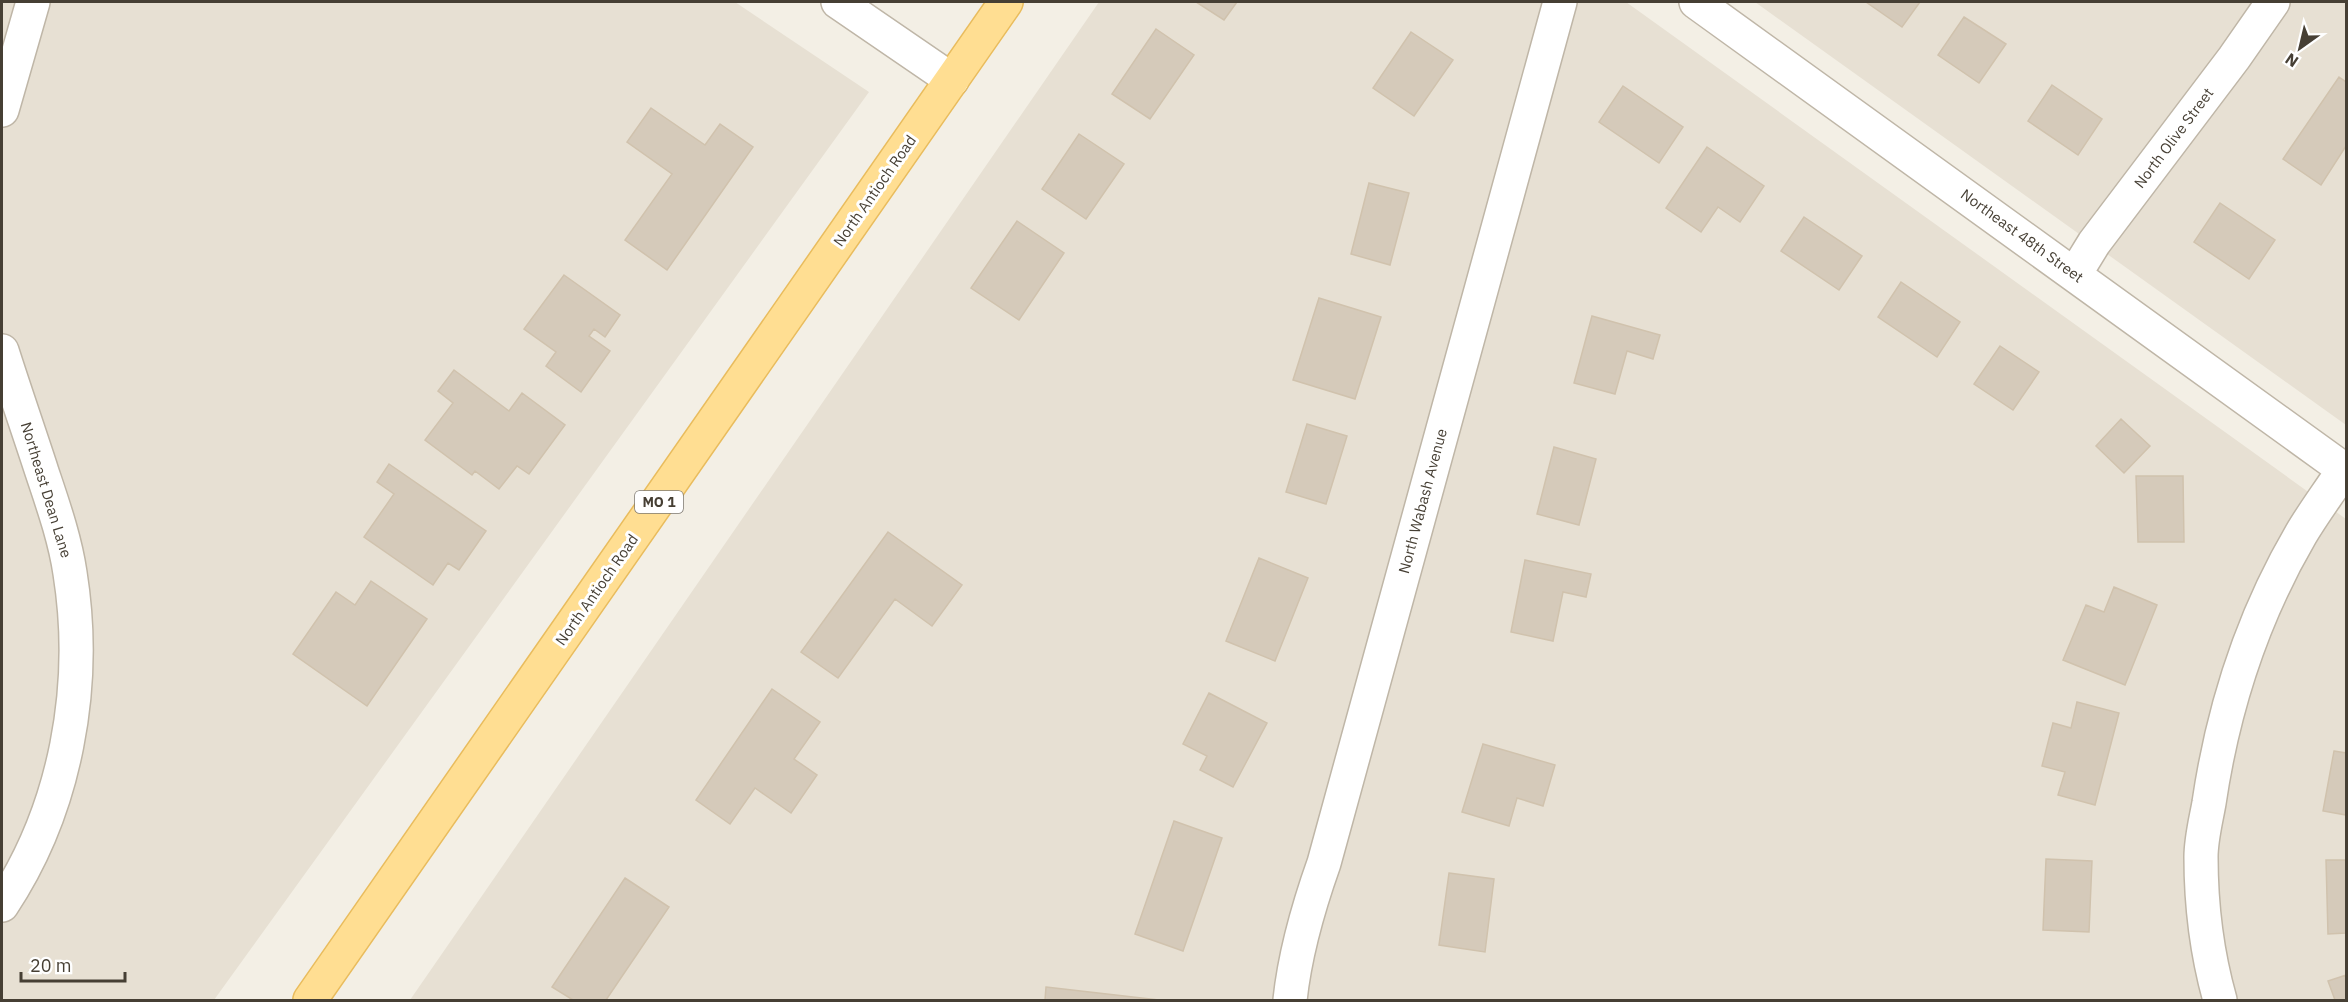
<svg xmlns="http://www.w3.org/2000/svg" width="2348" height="1002" font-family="'IBM Plex Sans',sans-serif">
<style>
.residential{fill:#e7e0d3}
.building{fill:#d5caba;stroke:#d0c2ad;stroke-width:1.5}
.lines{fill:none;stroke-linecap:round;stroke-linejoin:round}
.minor-casing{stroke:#bfb6a7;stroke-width:36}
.major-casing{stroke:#e9bc5d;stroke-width:36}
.minor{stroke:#fff;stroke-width:33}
.major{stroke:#ffde92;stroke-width:33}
.labels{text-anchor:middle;stroke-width:6;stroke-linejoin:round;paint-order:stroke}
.shield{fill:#fff;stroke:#7e7971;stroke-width:1.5}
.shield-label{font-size:14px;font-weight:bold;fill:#463f34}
.street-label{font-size:15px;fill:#463f34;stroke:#fff}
</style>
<rect width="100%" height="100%" fill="#f3efe5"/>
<path class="residential" d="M2,2H735L869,92L214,1000H2Z
M1099,2H1626L2346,519V1000H410Z
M1755,2H2346V425Z"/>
<path class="building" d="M1196,2H1237L1224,20Z
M1866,2H1920L1902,27Z
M1964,17L2006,44L1979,83L1938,55Z
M1156,29L1194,55L1150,119L1112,94Z
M1411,32L1453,60L1414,116L1373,88Z
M2339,77L2346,82V146L2321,185L2283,159Z
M2052,85L2102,119L2078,155L2028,121Z
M1623,86L1683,127L1659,163L1599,122Z
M651,108L705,145L720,124L753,147L667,270L625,240L672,174L627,142Z
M1079,134L1124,164L1086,219L1042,189Z
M1707,147L1764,186L1740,222L1718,207L1701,232L1666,208Z
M1369,183L1409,193L1390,265L1351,254Z
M2220,203L2275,240L2249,279L2194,242Z
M1804,217L1862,256L1839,290L1781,251Z
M1017,221L1064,253L1019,320L971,288Z
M564,275L620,315L605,337L594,329L589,336L610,351L581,392L546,366L556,352L524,329Z
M1901,282L1960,322L1937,357L1878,317Z
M1319,298L1381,317L1355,399L1293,380Z
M1592,316L1660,335L1653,359L1627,351L1615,394L1574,383Z
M2000,346L2039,372L2013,410L1974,384Z
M454,370L509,411L522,393L565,425L529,474L517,466L499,489L475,471L472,475L425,440L453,403L438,391Z
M2121,419L2150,446L2124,473L2096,446Z
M1307,424L1347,436L1326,504L1286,492Z
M1554,447L1596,459L1579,525L1537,514Z
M389,464L486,531L459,570L448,563L433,585L364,537L394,494L377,482Z
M2136,476H2183L2184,542H2138Z
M888,532L962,585L932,626L895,599L838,678L801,652Z
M1259,558L1308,578L1275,661L1226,641Z
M1525,560L1591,574L1586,597L1563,592L1553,641L1511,632Z
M371,581L427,619L367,706L293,654L336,592L355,605Z
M2114,587L2157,605L2125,685L2063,660L2086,605L2104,612Z
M772,689L820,722L794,759L817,775L791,813L755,788L730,824L696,800Z
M1209,693L1267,723L1233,787L1200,770L1207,756L1183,744Z
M2077,702L2119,713L2095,805L2058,795L2065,772L2042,766L2053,723L2071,728Z
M1483,744L1555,765L1543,806L1517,798L1509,826L1462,812Z
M2334,751L2346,753V815L2323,811Z
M1174,821L1222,838L1183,951L1135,934Z
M2046,859L2092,861L2089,932L2043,930Z
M2326,860H2346V933L2328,934Z
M1449,873L1494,879L1485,952L1439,945Z
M625,878L669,907L606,1000H573L552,987Z
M2346,975V1000H2335L2328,981Z
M1046,987L1159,1000H1045Z"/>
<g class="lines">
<g class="minor-casing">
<path id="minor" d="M838,2L952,80
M1696,2L2346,471
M2,110L33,2
M2075,274L2094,243L2234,58L2273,2
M2,351C15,392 29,432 42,472C53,505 65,539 70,573C88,686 66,809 2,905
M1290,1000C1295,953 1308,908 1324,863L1560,2
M2220,1000C2207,954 2201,905 2201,857C2201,839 2206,820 2209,803C2223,708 2253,616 2301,534C2314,512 2330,491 2344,469"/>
</g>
<g class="major-casing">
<path id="major" d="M310,1000L1006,2"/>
</g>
<use href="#minor" class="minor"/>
<use href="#major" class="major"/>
</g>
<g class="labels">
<rect class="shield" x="635" y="491" width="48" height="22" rx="4.5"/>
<g class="shield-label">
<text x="659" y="507">MO 1</text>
</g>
<g class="street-label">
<text transform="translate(2174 138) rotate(-53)" y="5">North Olive Street</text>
<text transform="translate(875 191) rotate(-55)" y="5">North Antioch Road</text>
<text transform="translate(2022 236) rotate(36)" y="5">Northeast 48th Street</text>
<text transform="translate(46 490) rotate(73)" y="5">Northeast Dean Lane</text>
<text transform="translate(1423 501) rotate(-75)" y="5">North Wabash Avenue</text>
<text transform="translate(597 590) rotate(-55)" y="5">North Antioch Road</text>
</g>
</g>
<rect width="2348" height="1002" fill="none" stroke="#463f34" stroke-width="6"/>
<g transform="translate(2300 48) rotate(214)" stroke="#ffffff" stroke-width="4.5" paint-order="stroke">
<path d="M0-4.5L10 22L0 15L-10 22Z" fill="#463f34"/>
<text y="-9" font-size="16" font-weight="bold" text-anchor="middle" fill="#463f34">N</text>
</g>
<path d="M21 972v9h104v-9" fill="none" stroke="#463f34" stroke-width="3"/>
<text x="30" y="972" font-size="18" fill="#463f34" stroke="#ffffff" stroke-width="4.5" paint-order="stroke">20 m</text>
</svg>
